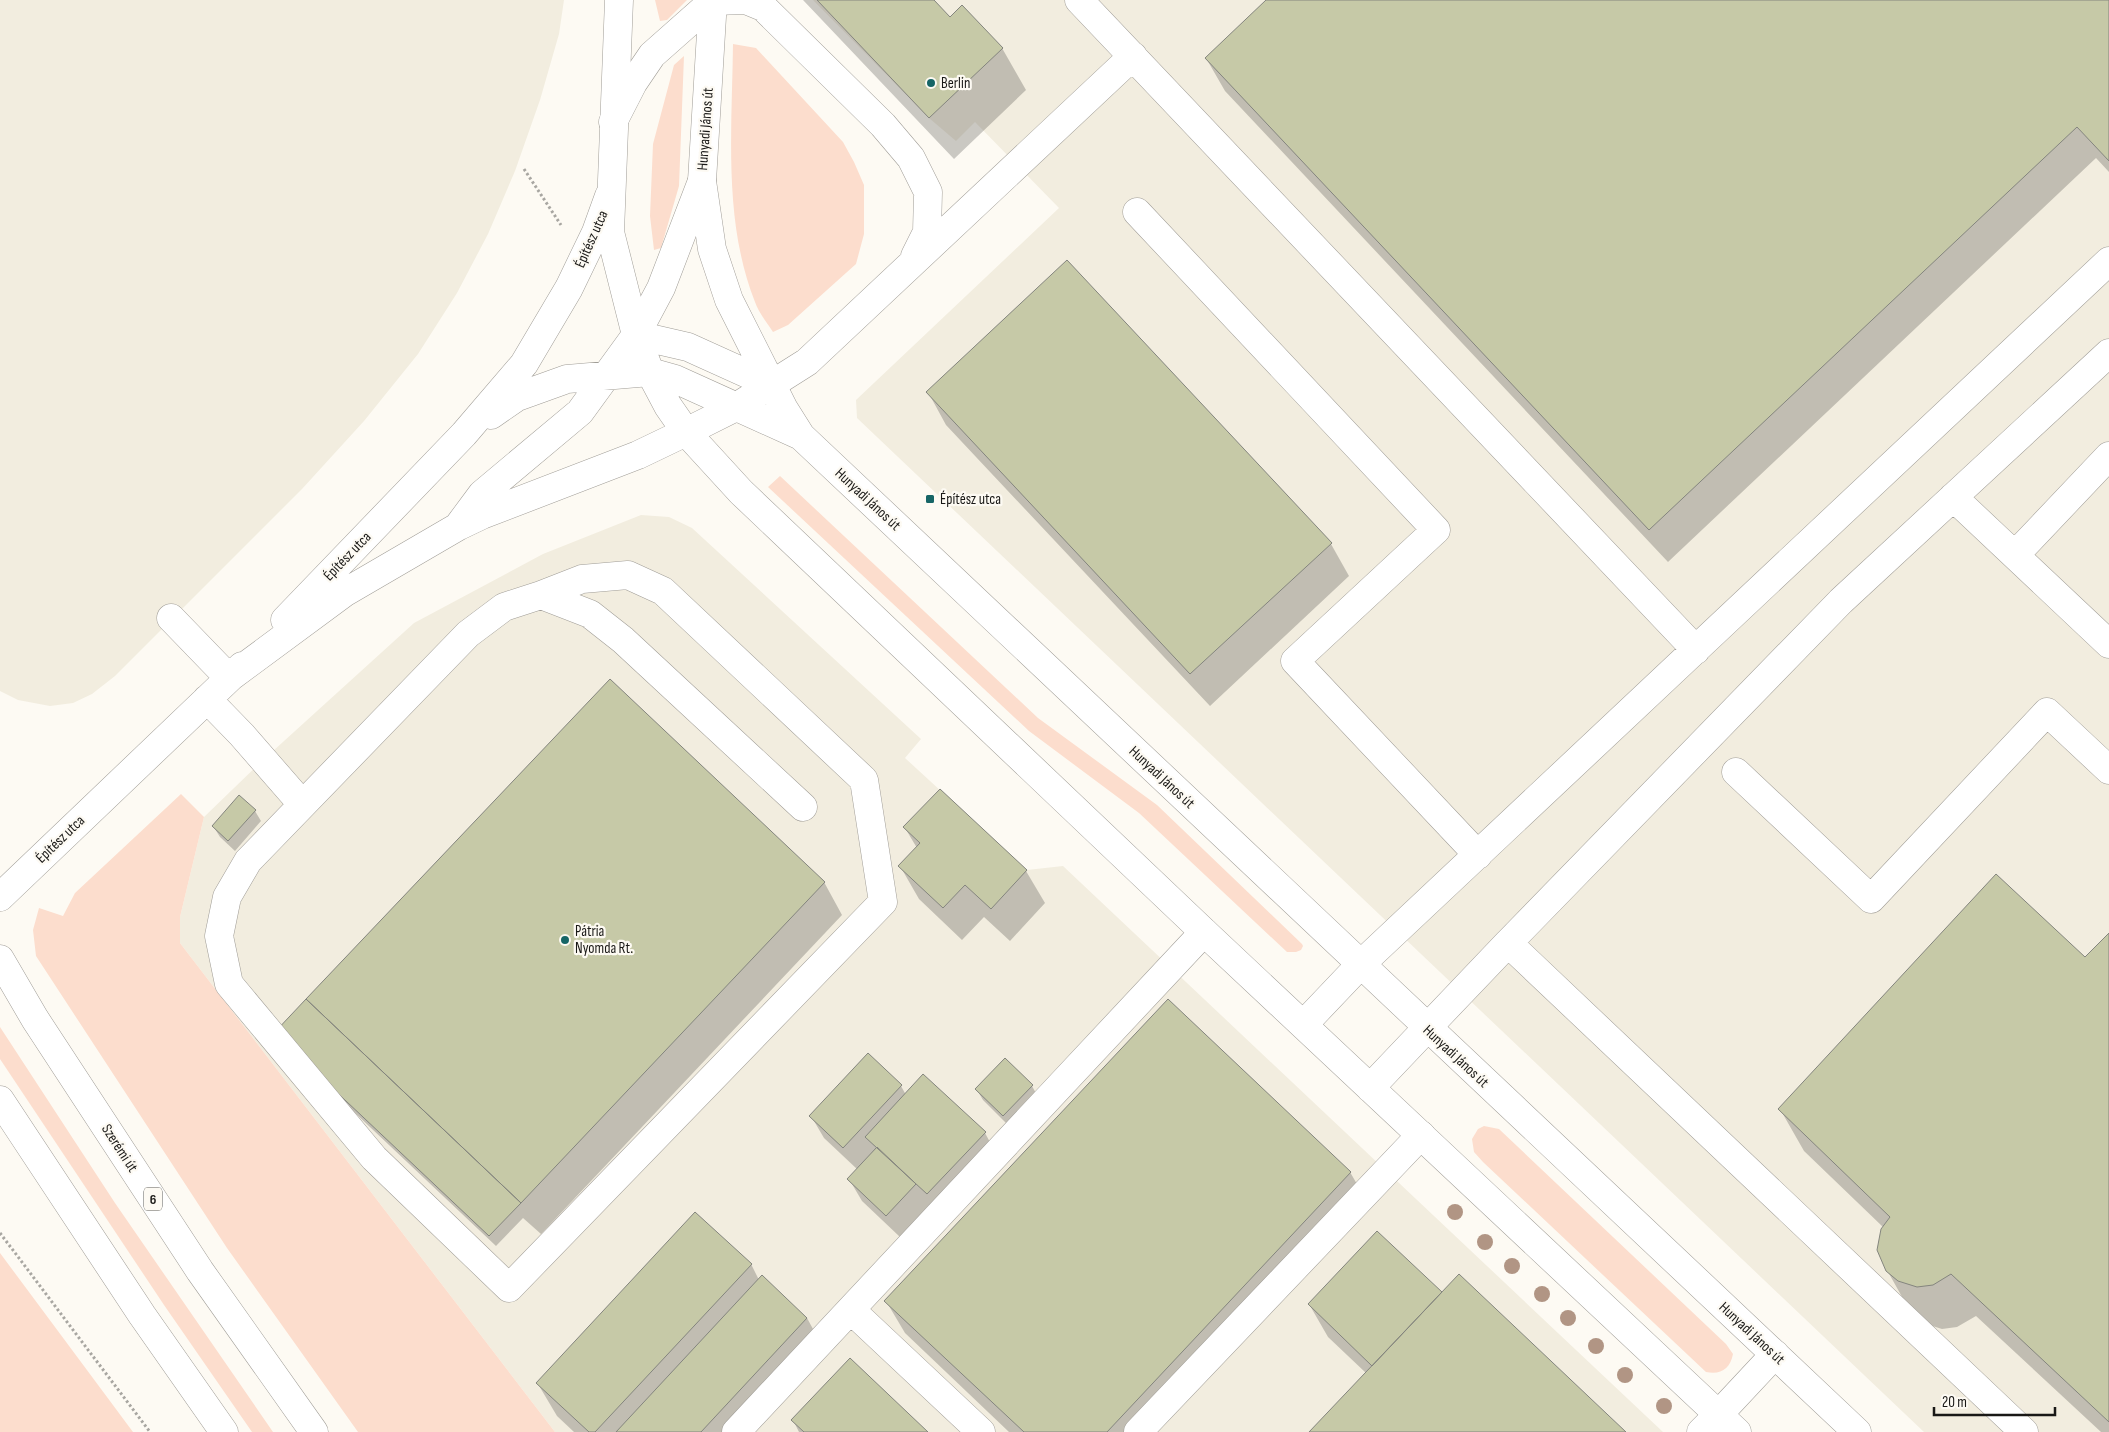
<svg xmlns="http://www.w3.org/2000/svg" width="2109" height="1432" font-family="'Sofia Sans Condensed',sans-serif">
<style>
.built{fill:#f2eddf}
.green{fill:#fcddcd}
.shadow{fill:#0003}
.building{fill:#c6c9a7;stroke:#84857e}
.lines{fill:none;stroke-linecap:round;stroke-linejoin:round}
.minor-casing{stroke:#a09d97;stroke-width:29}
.major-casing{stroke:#a09d97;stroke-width:29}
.path{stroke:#a8a6a1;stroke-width:3;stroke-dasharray:2.5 2.5;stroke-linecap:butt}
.minor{stroke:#fff;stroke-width:28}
.major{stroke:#fff;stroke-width:28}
.tree{fill:#b19584}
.poi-dot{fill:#166566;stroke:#fdfaf3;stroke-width:2}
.labels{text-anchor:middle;stroke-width:4.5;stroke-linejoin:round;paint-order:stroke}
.shield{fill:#fdfaf3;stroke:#5d5c58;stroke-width:1}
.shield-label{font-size:14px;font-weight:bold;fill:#191816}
.poi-label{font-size:15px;fill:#191816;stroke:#fdfaf3;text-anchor:start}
.street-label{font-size:15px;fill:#191816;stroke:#fdfaf3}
</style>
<rect width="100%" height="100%" fill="#fdfaf3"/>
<path class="built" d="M0,0H564L559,34L540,100L515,171L488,234L457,293L418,354L364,421L302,489L115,676L92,694L73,703L50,706L18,700L0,691Z
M813,0H2109V1432H1924L857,418L856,400L1059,208L975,122L956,141L929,118Z
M641,515L669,517L692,528L921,739L905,758L1027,870L1063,866L1663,1432H555L180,943V917L204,817L262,761L414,623L543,554Z"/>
<path class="green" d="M655,0H687L667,20L660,21Z
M733,44L756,48L843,142L854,162L864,185V234L856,264L788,325L773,332C767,323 759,313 755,302C723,221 732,130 733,44Z
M684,56L679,186L661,248L654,250L650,216L653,144L674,65Z
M780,476L1038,718L1157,805L1302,944L1303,946L1301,950L1296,952H1287L1139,813L1029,731L768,487Z
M181,794L204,817L180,917V943L555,1432H358L227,1248L36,956L33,930L39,908L63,916L75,893Z
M0,1027L115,1203L273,1432H252L164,1305L0,1059Z
M1484,1126L1499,1129L1726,1344L1733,1354C1730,1369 1721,1375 1706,1372L1483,1162L1474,1152L1472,1139L1478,1129Z
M0,1253L133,1432H0Z"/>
<path class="shadow" d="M803,0H932L950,19L1002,48L1026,90L954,159Z
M1268,0H2109V172L2096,158L1668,562L1225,91L1206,58Z
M928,392L1331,544L1349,576L1210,706L946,425Z
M940,790L1026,871L1045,903L1010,941L984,917L962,940L919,899L900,866L917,848L905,828Z
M255,811L261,821L235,851L220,837L213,826Z
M824,882L842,915L541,1234L523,1218L496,1246L282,1044Z
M2109,935V1432H2101L1976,1316L1957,1327L1942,1329L1923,1323L1911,1313L1887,1270L1883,1227L1804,1151L1780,1109L2085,959Z
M901,1086L906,1095L985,1133L997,1155L940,1216L929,1205L900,1237L862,1201L849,1179L858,1170L824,1138L811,1116Z
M1032,1086L1038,1097L1009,1126L983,1100L977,1090Z
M1350,1172L1369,1205L1156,1432H1009L905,1333L886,1301Z
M751,1264L759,1280L807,1318L825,1351L750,1432H574L557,1416L538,1384Z
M1442,1294L1624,1432H1311L1366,1373L1328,1337L1309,1304Z
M793,1420L927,1432H799Z"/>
<path class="building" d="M817,0H934L950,17L962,5L1003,48L929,118Z
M1266,0H2109V161L2077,127L1649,530L1205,58Z
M1067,260L1332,543L1190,674L926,392Z
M610,679L825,882L521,1203L306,999Z
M940,789L1027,870L991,909L965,885L943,908L898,866L920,843L903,827Z
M239,795L256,810L228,841L212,826Z
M1996,874L2085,957L2109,933V1422L1951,1274L1933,1285L1917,1287L1898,1281L1886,1271L1877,1250L1881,1229L1890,1217L1778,1109Z
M306,999L521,1203L489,1236L274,1033Z
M1168,999L1351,1172L1107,1432H1024L884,1301Z
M868,1053L902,1085L843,1148L809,1116Z
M1005,1058L1033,1085L1003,1116L975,1089Z
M923,1074L986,1132L927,1194L865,1137Z
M877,1147L916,1184L886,1216L847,1179Z
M695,1212L752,1264L595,1432H589L536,1383Z
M1377,1231L1442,1292L1372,1366L1308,1304Z
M1459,1274L1626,1432H1309Z
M762,1275L807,1318L701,1432H616Z
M850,1358L928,1432H804L791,1420Z"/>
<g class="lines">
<g class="minor-casing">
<path id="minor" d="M1079,0L1696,650
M613,122L633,83L652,55L713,1L746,0L763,7L883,125L911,158L928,192L927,232L915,256
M1137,212L1436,530L1295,661L1478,855
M491,415L517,397L567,379L650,372
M1953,497L2109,644
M459,525L482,494L580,412L636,335L661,288L702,181
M2015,555L2109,456
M541,595L582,579L628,575L663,591L864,780L883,902L509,1288L374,1158L229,984L219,936L227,897L248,861L468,634L504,607L541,595L590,614L623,640L803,807
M171,618L229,678
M285,620L464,434L524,364L569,288L596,232L609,196
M229,678L344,593L459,526L482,515L638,455L686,432L736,407L807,362L1133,56
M207,699L242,735L302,804
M1736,772L1871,899L2047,712L2109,770
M0,897L242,666
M1508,943L1841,601L2109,353
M1361,964L2109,261
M1427,1028L1508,943L2024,1432
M851,1310L981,1432
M736,1432L1204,932
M1138,1432L1421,1135
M1701,1432L1719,1414"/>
</g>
<g class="major-casing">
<path id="major" d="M619,0L610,232L636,335L650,372L668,406L686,432L741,492L1204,932L1737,1432
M713,0L702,181L712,249L729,300L784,409L801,436L1857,1432
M636,335L688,347L772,385
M650,372L675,379L801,436
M0,959L35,1019L200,1271L314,1432
M1304,1024L1361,964
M1370,1088L1427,1028
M0,1100L142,1315L224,1432
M1719,1414L1775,1354"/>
</g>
<path class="path" d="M524,169L561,225
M0,1233L150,1432"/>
<use href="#minor" class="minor"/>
<use href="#major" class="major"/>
</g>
<g class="tree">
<circle cx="1455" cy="1212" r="8"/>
<circle cx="1485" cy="1242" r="8"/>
<circle cx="1512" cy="1266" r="8"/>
<circle cx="1542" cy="1294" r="8"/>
<circle cx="1568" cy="1318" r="8"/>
<circle cx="1596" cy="1346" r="8"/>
<circle cx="1625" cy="1375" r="8"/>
<circle cx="1664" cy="1406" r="8"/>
</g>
<g class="poi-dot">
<circle cx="931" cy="83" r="5"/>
<rect x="925" y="494" width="10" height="10" rx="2.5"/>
<circle cx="565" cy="940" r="5"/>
</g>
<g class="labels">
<rect class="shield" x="144" y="1187.5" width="18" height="23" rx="4"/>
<g class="shield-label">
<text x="153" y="1204">6</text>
</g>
<g class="poi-label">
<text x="941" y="88">Berlin</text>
<text x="940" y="504">Építész utca</text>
<text x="575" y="936">Pátria<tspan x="575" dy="17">Nyomda Rt.</tspan></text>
</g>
<g class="street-label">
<text transform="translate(705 129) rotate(-86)" y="5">Hunyadi János út</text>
<text transform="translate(591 239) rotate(-66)" y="5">Építész utca</text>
<text transform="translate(868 499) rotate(43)" y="5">Hunyadi János út</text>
<text transform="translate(347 556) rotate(-46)" y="5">Építész utca</text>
<text transform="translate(1162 777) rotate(43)" y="5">Hunyadi János út</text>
<text transform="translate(60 839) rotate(-44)" y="5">Építész utca</text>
<text transform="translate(1456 1056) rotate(43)" y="5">Hunyadi János út</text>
<text transform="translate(120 1148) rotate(57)" y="5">Szerémi út</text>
<text transform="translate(1752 1333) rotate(43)" y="5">Hunyadi János út</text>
</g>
</g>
<path d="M1934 1407v8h121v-8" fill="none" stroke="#191816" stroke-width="2.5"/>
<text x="1942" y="1407" font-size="15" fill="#191816" stroke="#fdfaf3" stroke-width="4" paint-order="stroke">20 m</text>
</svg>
